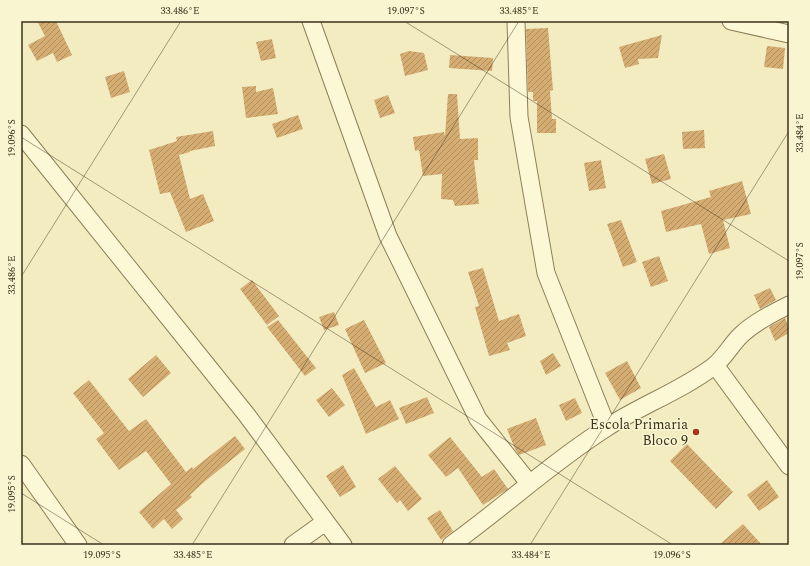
<svg xmlns="http://www.w3.org/2000/svg" width="810" height="566" font-family="Spectral,serif">
<style>
.building{fill:url(#building-hatch)}
.lines{fill:none;stroke-linecap:round;stroke-linejoin:round}
.street-casing{stroke:#8e7e56;stroke-width:19}
.street{stroke:#fcf7d5;stroke-width:17}
.ticks{fill:none;stroke:#3c311c;stroke-width:1;stroke-opacity:0.45}
.poi-dot{fill:#a4351f;stroke:#f9f5d1;stroke-width:1.5}
.labels{text-anchor:middle;stroke-width:3;stroke-linejoin:round;paint-order:stroke}
.poi-label{font-size:14px;fill:#3c311c;stroke:#f9f5d1;text-anchor:end}
.neatline{fill:none;stroke:#3c311c;stroke-width:1.5}
.ticks-label{font-size:10px;text-anchor:middle;fill:#3c311c}
</style>
<defs>
<pattern id="building-hatch" width="6" height="6" patternUnits="userSpaceOnUse"><rect width="6" height="6" fill="#d5ad72"/><path d="M-1 1l2-2M0 6l6-6M5 7l2-2" fill="none" stroke="#ae8d5d"/></pattern>
</defs>
<rect width="100%" height="100%" fill="#f3ecc1"/>
<path class="building" d="M37,21H56L72,55L57,62L53,53L37,61L28,45L45,36Z
M548,28L553,90L550,91L552,119H556V133H537V101H533V92H528L526,29Z
M662,35L658,58L638,59L639,64L625,68L619,47Z
M272,39L276,58L261,61L256,42Z
M767,46L785,48L783,69L764,67Z
M409,51L424,53L428,70L405,76L400,54Z
M450,55L493,58L492,71L449,68Z
M124,71L130,92L111,98L105,77Z
M256,86V92L273,88L278,114L246,118L242,87Z
M448,94H457L460,139L478,138V160H474L479,204L455,206L453,200L441,199L442,174L423,176L419,150L415,151L413,137L444,132L445,136Z
M388,95L395,113L380,118L374,100Z
M298,115L303,129L277,138L272,124Z
M704,130L705,148L683,149L682,132Z
M213,131L215,146L190,151V152L179,155L190,199L203,194L214,221L186,232L170,192L160,194L149,150L177,141L176,137Z
M664,154L671,179L652,184L645,159Z
M601,160L606,188L589,191L584,163Z
M742,181L751,214L723,220L730,248L709,254L701,224L666,232L661,211L711,197L709,191Z
M621,220L637,262L623,267L607,224Z
M659,256L668,281L651,287L642,262Z
M483,268L499,321L519,314L526,336L507,343L510,350L489,356L475,307L479,306L468,272Z
M252,280L279,316L267,325L240,289Z
M770,288L776,300L760,309L754,295Z
M334,312L339,325L324,330L319,317Z
M785,318L789,328V333L775,341L769,327Z
M278,320L316,368L305,376L267,327Z
M364,320L386,363L365,373L345,329Z
M553,353L561,366L546,375L540,361Z
M156,355L171,373L143,397L128,379Z
M627,361L641,388L620,400L605,373Z
M354,368L376,407L390,400L399,419L366,434L342,375Z
M89,380L129,431L146,419L186,472L192,467L193,469L235,436L245,449L204,482L190,495L192,497L176,510L183,519L172,529L164,519L153,529L139,512L171,484L146,451L119,470L96,439L104,433L73,393Z
M332,388L345,405L329,417L316,400Z
M427,397L434,413L406,424L399,408Z
M575,398L582,413L566,421L559,405Z
M536,418L546,445L519,455L515,449L507,429Z
M450,437L482,477L494,469L508,489L483,505L458,468L446,477L428,455Z
M687,444L733,492L716,509L670,461Z
M343,465L356,487L340,497L326,476Z
M395,466L422,499L408,511L400,500L397,503L378,479Z
M767,480L779,497L759,511L747,495Z
M440,510L453,531L441,540L427,518Z
M743,524L762,545H719Z"/>
<g class="lines">
<g class="street-casing">
<path id="street" d="M311,21L388,236L478,419L529,483
M516,21L519,117L546,273L607,427
M731,21L789,34
M21,134L246,414L343,545
M715,365L789,466
M21,464L78,545
M293,545L325,522
M451,545C504,507 551,463 606,428C641,405 681,391 714,366C724,358 731,345 740,336C753,323 773,313 789,305"/>
</g>
<use href="#street" class="street"/>
</g>
<path class="ticks" d="M404,21L789,261M21,137L673,545M21,277L181,21M21,493L104,545M192,545L519,21M530,545L789,131"/>
<circle class="poi-dot" cx="696" cy="432" r="4"/>
<g class="labels">
<g class="poi-label">
<text x="688" y="429">Escola Primaria<tspan x="688" dy="16">Bloco 9</tspan></text>
</g>
</g>
<rect width="810" height="566" fill="none" stroke="#f9f5d1" stroke-width="44"/>
<rect x="22" y="22" width="766" height="522" class="neatline"/>
<g class="ticks-label">
<text x="180" y="14">33.486°E</text>
<text x="406" y="14">19.097°S</text>
<text x="519" y="14">33.485°E</text>
<text transform="translate(799 133) rotate(-90)" y="4">33.484°E</text>
<text transform="translate(11 138) rotate(-90)" y="4">19.096°S</text>
<text transform="translate(799 261) rotate(-90)" y="4">19.097°S</text>
<text transform="translate(11 275) rotate(-90)" y="4">33.486°E</text>
<text transform="translate(11 494) rotate(-90)" y="4">19.095°S</text>
<text x="102" y="558">19.095°S</text>
<text x="193" y="558">33.485°E</text>
<text x="531" y="558">33.484°E</text>
<text x="672" y="558">19.096°S</text>
</g>
</svg>
